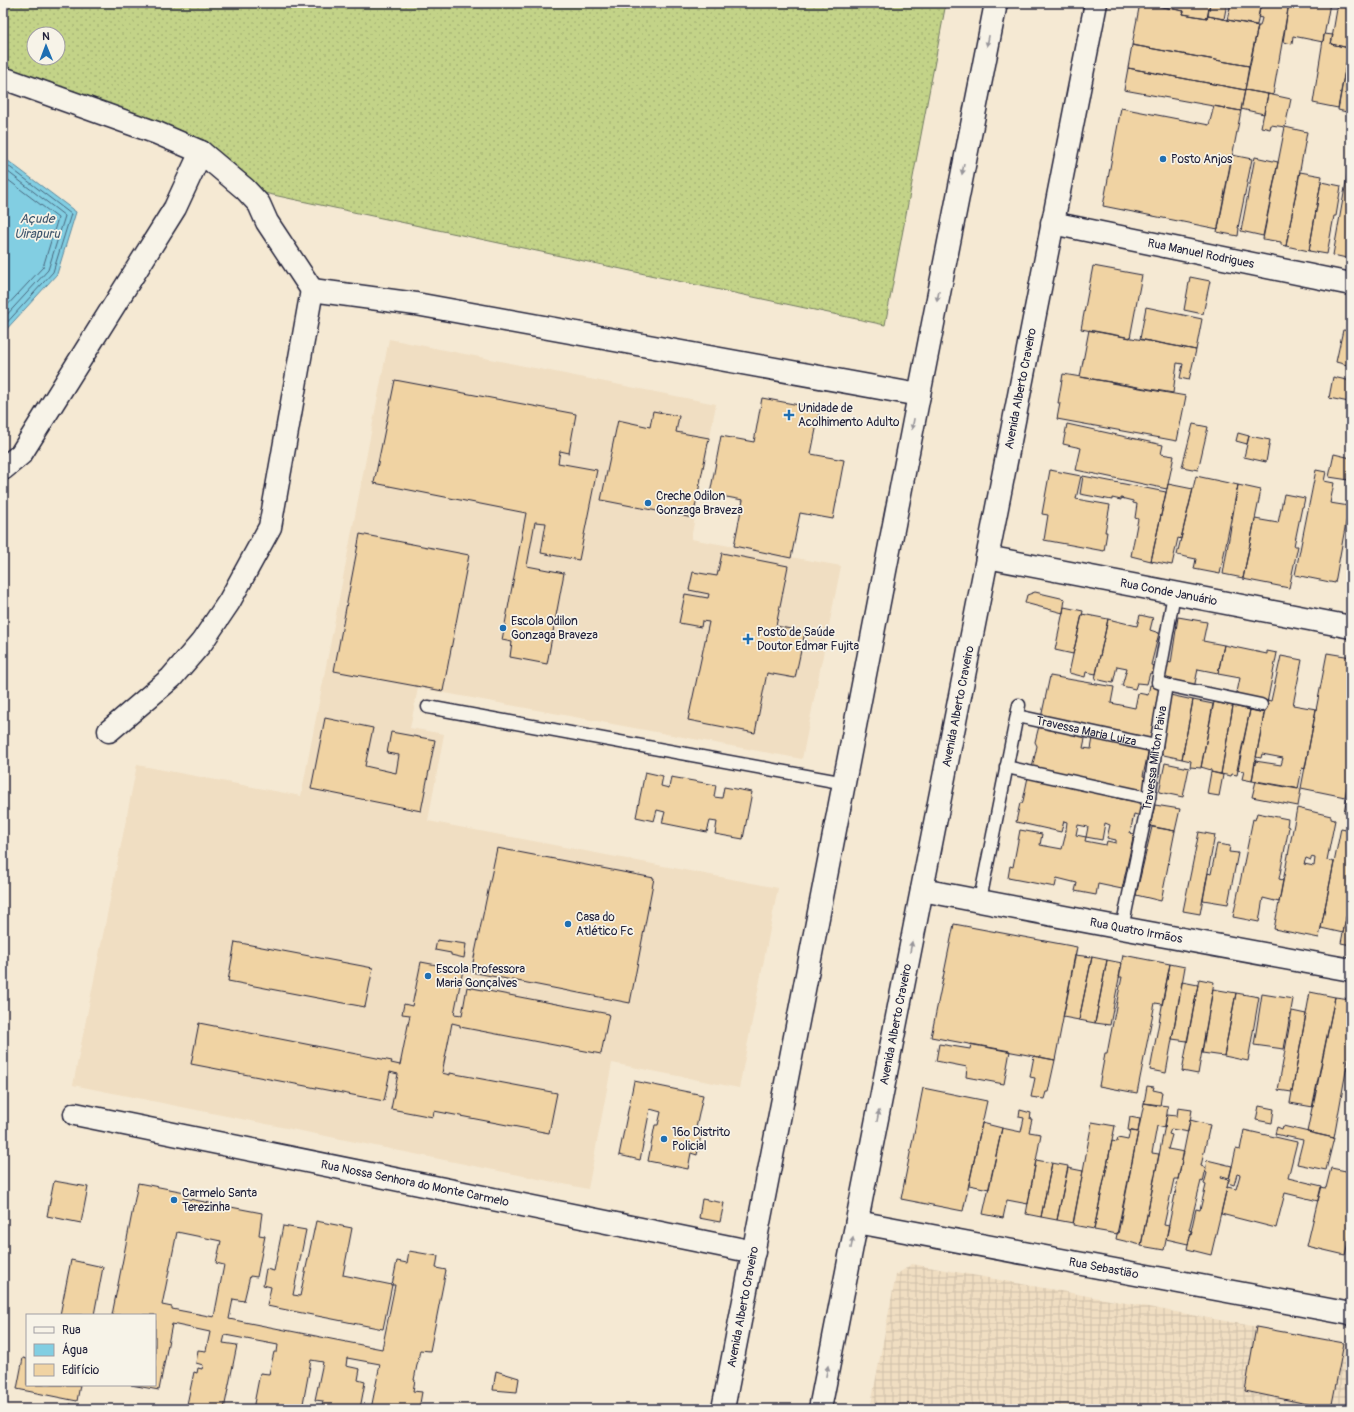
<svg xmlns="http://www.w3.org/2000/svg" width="1354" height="1412" font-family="Pangolin,sans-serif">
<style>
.built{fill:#f0dec2}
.industrial{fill:url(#industrial-grid)}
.grass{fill:url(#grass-dots);stroke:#727a62;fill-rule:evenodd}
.water{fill:#82cee2;stroke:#5c899f}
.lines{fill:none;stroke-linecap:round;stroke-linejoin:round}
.shore{stroke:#48677e;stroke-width:1}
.building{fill:#f0d3a3;stroke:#22223b;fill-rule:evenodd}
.lane-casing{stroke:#22223b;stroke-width:15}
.street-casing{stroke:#22223b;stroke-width:25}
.primary-casing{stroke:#22223b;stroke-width:25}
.lane{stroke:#f7f3e8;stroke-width:12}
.street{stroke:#f7f3e8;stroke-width:22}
.primary{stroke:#f7f3e8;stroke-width:22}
.oneway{fill:#97959a}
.poi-dot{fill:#1f6fb2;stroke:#f7f3e8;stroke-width:1.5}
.labels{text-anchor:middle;stroke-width:3.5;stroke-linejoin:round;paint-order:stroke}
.poi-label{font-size:12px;fill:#22223b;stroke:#f7f3e8;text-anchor:start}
.street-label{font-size:12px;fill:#22223b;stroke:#f7f3e8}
.water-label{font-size:13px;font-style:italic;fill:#3f566d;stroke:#f7f3e8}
</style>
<defs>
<pattern id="industrial-grid" width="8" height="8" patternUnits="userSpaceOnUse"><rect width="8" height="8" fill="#f0dec2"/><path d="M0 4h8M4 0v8" fill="none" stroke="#cebea8"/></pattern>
<pattern id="grass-dots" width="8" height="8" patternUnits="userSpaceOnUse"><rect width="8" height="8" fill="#c3d388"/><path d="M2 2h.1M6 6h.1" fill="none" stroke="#a7b576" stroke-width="1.8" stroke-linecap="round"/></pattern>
</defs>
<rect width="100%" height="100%" fill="#f5e9d3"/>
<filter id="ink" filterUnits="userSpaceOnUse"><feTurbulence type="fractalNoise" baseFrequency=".025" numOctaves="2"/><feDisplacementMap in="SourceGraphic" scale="8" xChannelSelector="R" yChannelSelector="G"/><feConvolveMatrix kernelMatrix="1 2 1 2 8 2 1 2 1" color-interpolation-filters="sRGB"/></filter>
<g filter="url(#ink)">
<path class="built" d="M389,339L716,404L691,539L841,566L802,759L418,688L410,728L444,734L428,821L778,888L739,1088L612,1063L588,1189L73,1085L137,765L301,796Z"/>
<path class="industrial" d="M912,1264L1351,1344V1409H870L896,1275Z"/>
<path class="grass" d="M3,3H946L885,325L245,189L201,152L3,73ZM34,34H58V58H34Z"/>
<path class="water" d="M3,157L76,212L57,274L3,333Z"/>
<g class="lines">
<path class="shore" d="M3,162L71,214L53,272L3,327
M3,168L65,216L48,270L3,319
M3,176L58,218L43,267L3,310"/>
</g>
<path class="building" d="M1140,3L1184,11L1183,14L1207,18L1208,16L1258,26L1249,66L1132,45Z
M1144,3H1164V7Z
M1164,3H1210L1207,18L1183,14L1184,11L1164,7Z
M1210,3H1227L1224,19L1208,16Z
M1231,3H1261L1257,25L1227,20Z
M1261,3H1289L1273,95L1245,90L1258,26H1260L1262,18L1258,17Z
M1289,3H1330L1323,42L1293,36L1292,44L1283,42Z
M1338,3H1351V36L1349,48L1331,44Z
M1324,34L1333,35L1331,44L1349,48L1338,108L1313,103Z
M1351,36V113L1338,110Z
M1132,45L1249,66L1245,90L1128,68Z
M1128,68L1245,90L1241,111L1124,90Z
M1245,90L1268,94L1264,114L1241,109Z
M1268,94L1291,99L1285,127L1271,125L1270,129L1261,127Z
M1214,106L1241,111L1218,229L1103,206L1121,108L1209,125Z
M1285,127L1307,132L1286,246L1281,245V242L1263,239Z
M1351,154V259L1333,255Z
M1232,155L1252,159L1238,228H1239L1238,236L1217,232Z
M1255,157L1278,162L1263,236L1241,231Z
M1300,172L1322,176L1309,251L1286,246Z
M1321,182L1341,186L1336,216H1334L1327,254L1309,251Z
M1093,266L1142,275L1130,338L1081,329Z
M1190,277L1210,281L1203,314L1184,310Z
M1146,307L1202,319L1196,350L1140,339Z
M1089,330L1196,350L1189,380L1180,378L1183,364L1177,363L1173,393L1080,377Z
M1343,330L1351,331V366L1336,362Z
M1063,374L1111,382V383L1186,396L1177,441L1057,419L1060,403H1058Z
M1333,377L1351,381L1349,402L1329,398Z
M395,380L576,414L569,453L560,451L558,463L597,470L579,560L541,553L546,523L535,522L527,566L564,573L547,664L510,657L512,642L502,640L526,513L374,483Z
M762,398L820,409L811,454L844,460L833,519L800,513L791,558L734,546L743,500L710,494L721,436L754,442Z
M653,411L679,416L676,432L709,438L693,518L601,500L618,420L650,427Z
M1067,424L1163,445L1161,454L1174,456L1167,489L1076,470L1081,448L1063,444Z
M1193,424L1208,427L1198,470L1182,467Z
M1238,433L1249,436L1247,444L1236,441Z
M1249,436L1270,440L1266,462L1244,457Z
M1334,454L1351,458V478H1349V480L1329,477Z
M1050,470L1081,476L1076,499L1110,505L1105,532H1107L1104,551L1044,540L1048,515L1042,514Z
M1316,470L1326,472L1324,481L1334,483L1330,503L1349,506L1335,583L1295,575Z
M1083,476L1166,492L1151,561L1131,556L1138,519L1135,518L1137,504L1133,503V501L1121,498V500L1112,498V500L1080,494Z
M1196,476L1238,485L1220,574L1194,569L1196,559L1177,555Z
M1168,484L1193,489L1181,539L1178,538L1172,565L1151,561Z
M1238,485L1261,490L1243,578L1223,574Z
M1284,494L1305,498L1303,507H1302L1294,546H1298L1289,588L1243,579L1255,519L1278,523Z
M360,534L469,555L443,691L334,671Z
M722,553L788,566L776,626L805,632L795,678L767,673L755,733L688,720L709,622L702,621L701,627L679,623L685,594L708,598L709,594L689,590L693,572L717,576Z
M1035,592L1065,599L1063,613L1025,603L1027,595Z
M1064,607L1083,611L1073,654L1055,650Z
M1082,614L1108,619L1096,674L1086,672L1085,677L1069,673Z
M1140,615L1153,618L1150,630L1159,633L1151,665L1155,666L1153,674L1150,673L1147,684L1137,683L1135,689L1122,686L1127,668L1117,666L1113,683L1095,679L1108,619L1137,626Z
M1178,617L1207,622L1203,641L1224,645L1218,673L1198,669L1194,688L1164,682L1168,662L1171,663Z
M1224,645L1267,654V651L1277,653L1267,703L1236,697L1240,678L1218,674Z
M1327,653L1351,657V766L1345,797L1301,788Z
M1281,656L1302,660L1293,705L1316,709L1305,769L1302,768L1298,789L1252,781L1255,761L1281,765L1283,758L1262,754L1261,758L1256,757L1267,700L1271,701Z
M1050,676L1114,687L1111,703L1135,708L1138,693L1148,695L1150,685L1161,687L1150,742L1041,718Z
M1170,695L1193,700L1182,759L1159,754Z
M1193,700L1213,704L1201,768L1190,767L1191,761L1182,759Z
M1214,702L1233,706L1221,774L1211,772V770L1201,767Z
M1233,706L1250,710L1237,775L1232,774L1231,776L1221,774Z
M1250,710L1264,713L1252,781L1242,779L1244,771L1237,770Z
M325,718L373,728L365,766L396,773L399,755L387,753L391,732L435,740L421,811L311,789Z
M1039,726L1086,734L1083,748L1091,749L1093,738L1149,748L1143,776L1147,777L1144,791L1032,768L1037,746L1035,742Z
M1165,763L1189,768L1183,797L1159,792Z
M645,772L663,776L661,786L669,788L671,777L716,785L714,797L722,798L724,787L752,792L743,839L715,834L717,822L710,821L707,832L662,823L665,812L657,810L654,821L636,817Z
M1211,772L1223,775L1219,796L1207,794Z
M1028,777L1116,795V798L1143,803L1141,816L1134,814L1130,833L1134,834L1122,889L1098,884L1096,895L1075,891L1077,883L1057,878L1055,887L1008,878L1010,866L1013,867L1020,830L1042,834L1040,845L1062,849L1065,837L1067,822L1064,821L1061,832L1016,822L1020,803H1022L1023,801ZM1105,823L1110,825L1107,838L1116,840V843L1107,841L1106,845L1085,841L1086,837L1102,840ZM1078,825L1088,827L1086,837L1076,835Z
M1256,781L1301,789L1298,806L1252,797Z
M1347,797L1351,798V813L1344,812Z
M1155,805L1180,809L1175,831L1150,826Z
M1297,808L1331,816V819L1335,820L1327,860L1334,862L1319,938L1274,929ZM1311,857L1315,858L1314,866L1304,864L1306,858L1311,860Z
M1257,813L1288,819L1287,826L1289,827L1279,879L1283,880L1279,902L1263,898L1259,922L1233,917L1253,819L1255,820Z
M1152,827L1175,831L1161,901L1136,895Z
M1341,828L1351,830V873L1348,881L1351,882V893L1343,933L1321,928Z
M1199,832L1215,835L1200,914L1183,911Z
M1217,844L1230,846L1229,852L1238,853L1228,904L1203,900L1208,873L1211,874Z
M497,848L654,878L630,1003L471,972Z
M1351,893V945L1341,943Z
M954,924L1077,947L1055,1060L931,1037Z
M437,940L466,944L464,958L451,955V953L435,950Z
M235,942L373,968L365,1007L228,981Z
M1075,955L1092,957L1079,1020L1063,1017Z
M1123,955L1170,964L1162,1004L1155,1003L1137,1093L1099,1086L1105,1054H1107L1118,996L1122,977H1119Z
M1092,957L1107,960L1095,1023L1079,1020Z
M1107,960L1122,963L1110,1025L1095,1023Z
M421,962L463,970L454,1014L462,1015L467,987L609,1014L601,1054L460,1027V1025L452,1023L442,1073L450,1075V1073L557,1093L549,1133L434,1111L433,1117L391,1109L398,1074L390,1072L384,1101L191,1064L199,1023L392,1061L391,1063L400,1065L410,1015L402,1014L404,1004L412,1006Z
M1170,964L1185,967L1166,1073L1150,1070Z
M1199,979L1214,982L1198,1074L1182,1071Z
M1182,982L1198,985L1187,1041L1172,1039Z
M1213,989L1236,993L1224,1056L1202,1053Z
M1310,992L1335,997L1313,1107L1290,1103Z
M1236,993L1259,997L1248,1061L1224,1056Z
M1262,994L1293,999L1284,1049L1254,1045Z
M1335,997L1351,999V1043L1334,1138L1307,1132Z
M1292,1011L1306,1014L1292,1092L1278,1090Z
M939,1044L970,1049L971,1044L1010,1051L1004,1084L966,1077L967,1067L936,1061Z
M1034,1056L1055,1060L1048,1092H1046L1044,1099L1031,1097L1035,1078L1030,1077Z
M634,1081L703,1095L696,1128L702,1130L697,1155L691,1153L688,1169L648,1161L655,1125H658L661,1112L650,1109L640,1160L619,1155Z
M1147,1086L1154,1087L1153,1090L1162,1092L1160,1106L1144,1103Z
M923,1088L987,1101L963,1211L901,1199Z
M1144,1103L1168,1106L1165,1128L1157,1126L1152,1153L1159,1154L1141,1245L1116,1239Z
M1259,1106L1274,1109L1272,1123L1256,1120Z
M1178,1108L1192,1110L1188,1132L1171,1129L1169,1134L1172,1135L1168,1149L1184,1152L1178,1179H1174L1164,1225L1169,1226L1164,1250L1141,1246L1167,1115L1177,1116Z
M1020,1110L1031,1113L1030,1119H1032L1029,1132L1041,1134L1028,1204L1007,1200L1003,1218L983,1214L1002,1128L1021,1132L1024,1118L1019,1117Z
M1130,1117L1140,1119L1138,1132L1128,1130Z
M1190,1120L1210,1125L1201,1166L1206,1168L1203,1182L1201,1181L1189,1230L1192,1231L1188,1244L1166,1239Z
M1092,1122L1115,1126L1094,1229L1073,1225Z
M982,1123L1002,1128L989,1189L969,1185Z
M1283,1126L1334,1138L1326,1170L1297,1164L1303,1140L1275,1134L1277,1127L1282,1129Z
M1244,1130L1297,1142L1288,1178L1322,1186L1318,1201L1285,1193L1276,1228L1221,1214L1227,1187L1236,1189L1240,1175L1237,1174L1234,1185L1228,1183L1229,1180L1236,1149L1240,1150Z
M1130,1131L1138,1132L1118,1234L1094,1230L1112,1141L1117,1142L1118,1138L1128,1140Z
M1036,1160L1052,1163L1041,1217L1026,1214Z
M1207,1160L1232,1166L1229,1178L1222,1176L1221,1178L1229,1180L1228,1183L1211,1255L1187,1249L1196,1209L1200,1210L1206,1185L1204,1184L1207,1173L1205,1172Z
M1052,1163L1068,1166L1057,1220L1041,1217Z
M1068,1168L1083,1171L1073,1223L1057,1220Z
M1331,1168L1351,1172V1230L1345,1255L1307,1246L1321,1187L1326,1188Z
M54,1181L88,1187L81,1223L47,1216Z
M138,1183L185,1192L184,1198L262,1213L259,1235L265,1236L257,1277L250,1276L244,1301L233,1299L229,1319L382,1349L395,1285H392L397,1261L407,1263L409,1251L438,1256L436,1268L446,1270L430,1351L420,1350L414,1380H415L413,1391L422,1392L419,1409H371L380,1364L347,1358L346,1366L360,1369L358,1380L365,1382L360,1409H321L323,1401L315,1400L323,1362L311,1360L302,1409H253L260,1373L269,1374L274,1352H277L278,1345L225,1335L223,1343L237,1345L224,1409H186L194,1372L197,1373L198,1368L202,1369L203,1365L196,1363L198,1350L206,1351L210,1332L172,1324L159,1390L131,1385H155V1315H112ZM177,1232L221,1241L216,1263L224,1265L214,1317L172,1309V1307L162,1305Z
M702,1199L724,1203L720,1222L699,1218Z
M316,1221L352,1228L343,1275L392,1285L383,1329L267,1306L271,1287L263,1285L266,1269L274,1271L283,1226L306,1230L293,1295L300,1296Z
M71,1260L103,1267L94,1315H60Z
M1256,1327L1344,1343L1331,1409L1245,1391Z
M23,1358L27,1359V1385H80L77,1401L17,1389Z
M496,1371L519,1378L517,1392L493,1390Z
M70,1404L94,1409H69Z"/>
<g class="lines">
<g class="lane-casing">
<g id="lane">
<path d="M1166,685L1261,705"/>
<path d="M428,707L845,783"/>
<path id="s1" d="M1017,716L1156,746"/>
<path d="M1006,767L1149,798"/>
<path d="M980,900L1019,705"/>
<path id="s2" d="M1122,928L1149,798L1156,746L1166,685L1158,682L1174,594"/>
</g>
</g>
<g class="street-casing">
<g id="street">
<path d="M3,78L157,133L201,152L245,189L259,204L267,222L312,290"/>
<path id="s3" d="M1052,223L1351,284"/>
<path d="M3,469L21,454L175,208L201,152"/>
<path id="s4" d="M987,557L1351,627"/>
<path d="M109,731L171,678L202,642L229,602L270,527L312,290L416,304L919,395"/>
<path id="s5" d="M922,890L1122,928L1351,970"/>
<path id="s6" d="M75,1114L754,1252"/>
<path id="s7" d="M857,1222L1351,1314"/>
</g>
</g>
<g class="primary-casing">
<g id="primary">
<path id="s8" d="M723,1409L919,395L996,3"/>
<path id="s9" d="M820,1409L1096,3"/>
</g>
</g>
<use href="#lane" class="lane"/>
<use href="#street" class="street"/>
<use href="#primary" class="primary"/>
</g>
<defs><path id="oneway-solid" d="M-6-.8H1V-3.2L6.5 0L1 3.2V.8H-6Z"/></defs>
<g class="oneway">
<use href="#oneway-solid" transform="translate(988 41) rotate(101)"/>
<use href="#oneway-solid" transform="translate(963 169) rotate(101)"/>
<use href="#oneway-solid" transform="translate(938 296) rotate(101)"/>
<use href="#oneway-solid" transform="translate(913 424) rotate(101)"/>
<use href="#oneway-solid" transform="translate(911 947) rotate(-79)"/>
<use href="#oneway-solid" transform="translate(878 1116) rotate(-79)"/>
<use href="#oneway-solid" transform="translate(852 1243) rotate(-79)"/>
<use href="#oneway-solid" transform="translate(827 1371) rotate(-79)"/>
</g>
</g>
<g class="poi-dot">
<circle cx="1163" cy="159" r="4"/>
<path d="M787 409h4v4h4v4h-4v4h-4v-4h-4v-4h4z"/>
<circle cx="648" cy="503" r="4"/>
<circle cx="503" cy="628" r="4"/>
<path d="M746 633h4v4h4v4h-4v4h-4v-4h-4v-4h4z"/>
<circle cx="568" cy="924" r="4"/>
<circle cx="428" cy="976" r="4"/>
<circle cx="664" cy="1139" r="4"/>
<circle cx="174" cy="1200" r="4"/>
</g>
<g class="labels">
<g class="poi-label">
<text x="1171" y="163">Posto Anjos</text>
<text x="798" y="412">Unidade de<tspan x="798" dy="14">Acolhimento Adulto</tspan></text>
<text x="656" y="500">Creche Odilon<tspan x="656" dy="14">Gonzaga Braveza</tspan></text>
<text x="511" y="625">Escola Odilon<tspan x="511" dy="14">Gonzaga Braveza</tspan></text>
<text x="757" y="636">Posto de Saúde<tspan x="757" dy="14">Doutor Edmar Fujita</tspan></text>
<text x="576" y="921">Casa do<tspan x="576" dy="14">Atlético Fc</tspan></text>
<text x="436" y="973">Escola Professora<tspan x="436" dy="14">Maria Gonçalves</tspan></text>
<text x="672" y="1136">16º Distrito<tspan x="672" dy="14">Policial</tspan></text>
<text x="182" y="1197">Carmelo Santa<tspan x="182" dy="14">Terezinha</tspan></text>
</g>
<g class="street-label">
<text dy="4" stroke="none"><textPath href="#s3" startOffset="152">Rua Manuel Rodrigues</textPath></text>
<text dy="4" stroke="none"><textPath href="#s9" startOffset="1040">Avenida Alberto Craveiro</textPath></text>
<text dy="4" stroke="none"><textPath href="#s4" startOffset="185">Rua Conde Januário</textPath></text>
<text dy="4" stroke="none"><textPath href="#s9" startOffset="716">Avenida Alberto Craveiro</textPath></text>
<text dy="4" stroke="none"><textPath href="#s1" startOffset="71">Travessa Maria Luiza</textPath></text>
<text dy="4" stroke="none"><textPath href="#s2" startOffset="173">Travessa Milton Paiva</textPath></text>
<text dy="4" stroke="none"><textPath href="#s5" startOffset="218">Rua Quatro Irmãos</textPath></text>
<text dy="4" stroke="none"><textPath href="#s9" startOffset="392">Avenida Alberto Craveiro</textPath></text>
<text dy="4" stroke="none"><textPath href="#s6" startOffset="347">Rua Nossa Senhora do Monte Carmelo</textPath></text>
<text dy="4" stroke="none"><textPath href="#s7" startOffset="251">Rua Sebastião</textPath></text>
<text dy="4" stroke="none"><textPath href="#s8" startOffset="104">Avenida Alberto Craveiro</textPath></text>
</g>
<g class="water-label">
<text x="37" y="223">Açude<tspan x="37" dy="15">Uirapuru</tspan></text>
</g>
</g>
<rect width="1354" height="1412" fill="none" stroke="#f7f3e8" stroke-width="16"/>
<rect x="8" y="8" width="1338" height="1396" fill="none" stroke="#22223b" stroke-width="1.5" filter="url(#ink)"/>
<rect x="26" y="1314" width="130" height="72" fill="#f7f3e8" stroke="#a29fa3"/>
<rect x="34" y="1327" width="20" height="6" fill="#f7f3e8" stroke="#a29fa3"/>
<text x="62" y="1334" font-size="12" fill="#22223b">Rua</text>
<rect x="34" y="1344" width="20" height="12" fill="#82cee2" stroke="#a29fa3"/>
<text x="62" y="1354" font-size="12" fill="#22223b">Água</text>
<rect x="34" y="1364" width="20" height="12" fill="#f0d3a3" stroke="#a29fa3"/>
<text x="62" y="1374" font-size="12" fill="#22223b">Edifício</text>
<g transform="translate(46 46) rotate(359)"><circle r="19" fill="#f7f3e8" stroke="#a29fa3"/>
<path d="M0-3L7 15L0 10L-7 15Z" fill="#1f6fb2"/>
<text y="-6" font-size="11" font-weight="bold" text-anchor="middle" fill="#22223b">N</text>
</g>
</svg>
